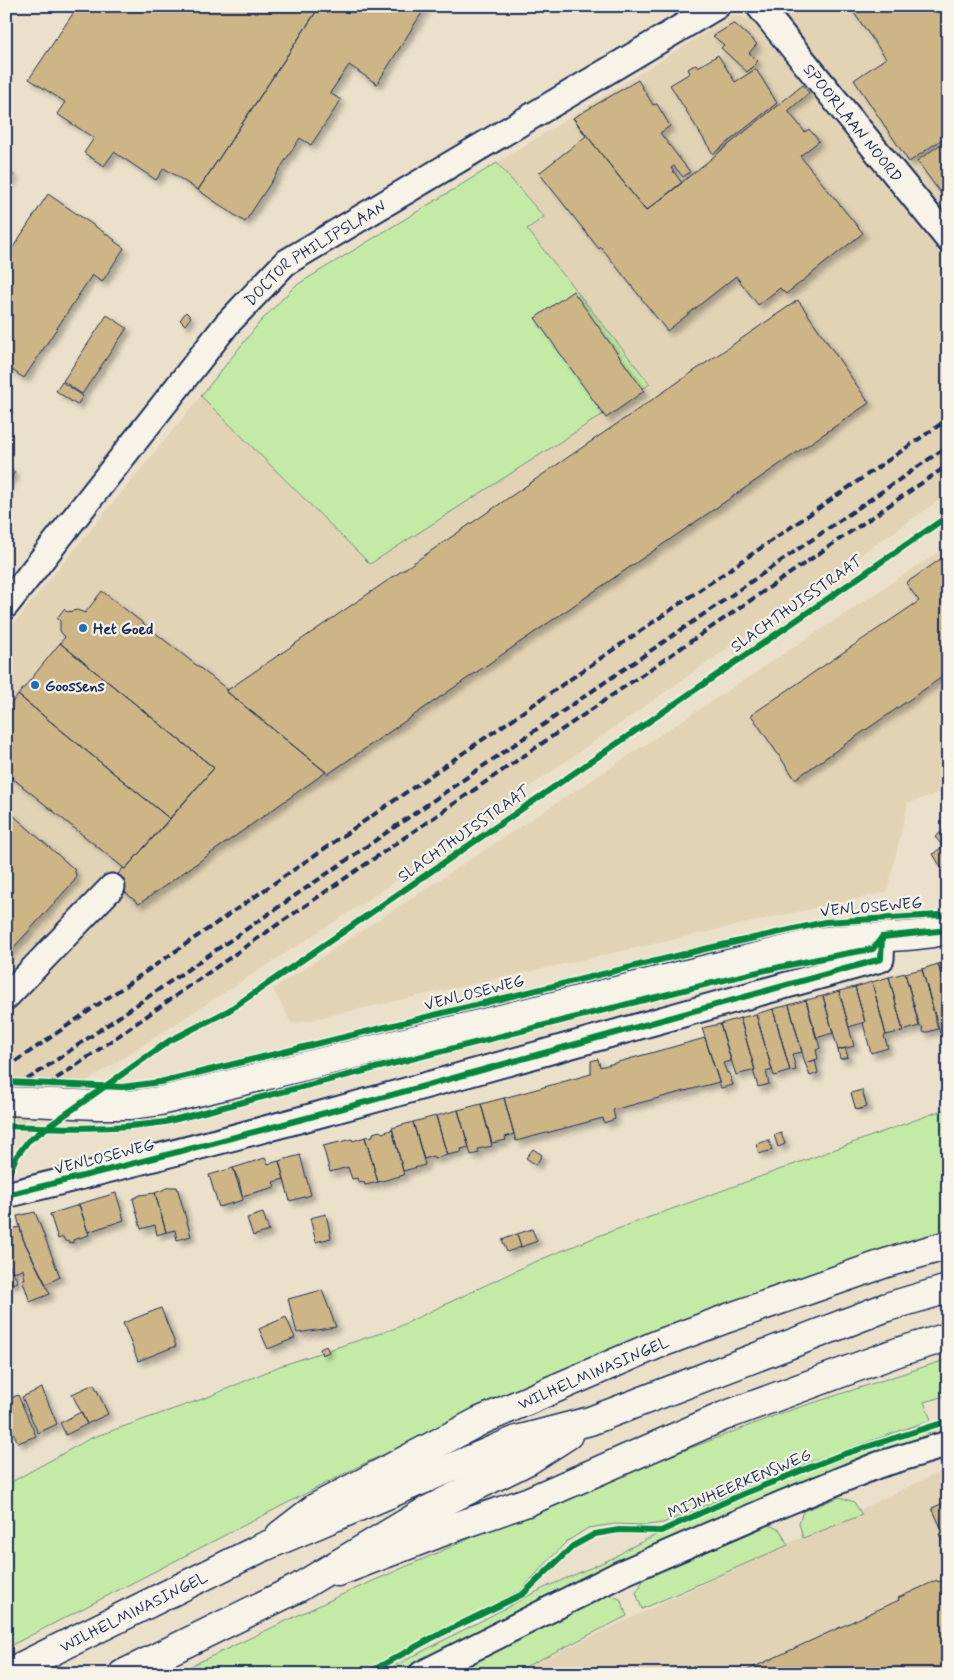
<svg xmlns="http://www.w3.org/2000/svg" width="954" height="1680" font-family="Mynerve,sans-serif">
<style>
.built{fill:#e2d3b5}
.green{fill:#c4eba6;stroke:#708d82}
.building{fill:#ceb585;stroke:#1b2f5e;filter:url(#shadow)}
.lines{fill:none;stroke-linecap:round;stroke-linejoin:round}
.street-casing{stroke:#1b2f5e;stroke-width:29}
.secondary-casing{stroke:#1b2f5e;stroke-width:31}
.primary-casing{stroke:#1b2f5e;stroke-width:31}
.street{stroke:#f7f3e8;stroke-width:25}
.secondary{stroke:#f7f3e8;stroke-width:28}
.primary{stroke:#f7f3e8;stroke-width:28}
.rail{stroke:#1b2f5e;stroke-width:4;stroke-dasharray:8 4;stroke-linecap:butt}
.secondary-bridge-casing{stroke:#1b2f5e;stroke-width:31;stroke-linecap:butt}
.secondary-bridge{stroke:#f7f3e8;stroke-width:28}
.cycleway-casing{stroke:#f7f3e8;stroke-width:9}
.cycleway{stroke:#00873e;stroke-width:6}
.poi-dot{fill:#1f6fb2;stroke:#f7f3e8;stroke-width:2}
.labels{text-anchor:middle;stroke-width:4.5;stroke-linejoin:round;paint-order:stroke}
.street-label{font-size:16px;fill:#1b2f5e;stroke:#f7f3e8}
.poi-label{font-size:16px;font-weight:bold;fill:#1b2f5e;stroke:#f7f3e8;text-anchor:start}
</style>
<defs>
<filter id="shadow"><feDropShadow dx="4.5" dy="4.5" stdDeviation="2.5" flood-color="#0004"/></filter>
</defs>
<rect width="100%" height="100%" fill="#ebe0ca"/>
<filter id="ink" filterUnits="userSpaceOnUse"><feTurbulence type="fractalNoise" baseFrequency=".02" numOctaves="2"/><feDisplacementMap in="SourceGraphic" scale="10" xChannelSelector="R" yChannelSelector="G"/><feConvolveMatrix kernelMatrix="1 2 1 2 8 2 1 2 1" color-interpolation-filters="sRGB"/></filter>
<g filter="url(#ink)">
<path class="built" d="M781,6H948V215L779,12Z
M733,15L751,20L948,260V494L365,902L6,1133V633L201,396L370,564L650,383L527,229L544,217L497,163Z
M948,546V790L908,803L887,892L292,1024L273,989Z
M948,1468V1674H513Z"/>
<path class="green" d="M497,163L544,217L527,229L650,384L370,564L201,396L260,322L295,286Z
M948,1108V1237L614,1349L363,1464L6,1648V1485L91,1438L208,1397L280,1366L396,1328L532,1263L601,1235Z
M948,1359V1395L924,1402L931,1420L804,1464L663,1523L647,1525L615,1524L588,1528L566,1542L521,1590L360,1674H174L339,1596L571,1494L782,1413Z
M935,1432L937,1437L811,1481L720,1516L543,1597L395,1674H379L544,1588L613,1558L629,1548L675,1526L814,1469L915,1433Z
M840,1497L854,1502L862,1515L803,1538L799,1523L803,1511Z
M769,1525L780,1530L788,1545L642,1609L636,1593L644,1579Z
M604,1593L620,1599L627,1616L511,1674H448Z"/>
<path class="building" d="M78,6H320L198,190L164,168L156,180L114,152L104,166L84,153L94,138L57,114L65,102L29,79Z
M320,6H426L377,84L349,65L330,93L341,100L311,145L300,138L245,222L198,190Z
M849,6H948V135L909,162L854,80L886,58Z
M733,24H735L757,44L749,53L758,61L747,72L721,48L724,45L713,36Z
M718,55L735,82L756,69L777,103L713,154L670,85L690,73L688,69L696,64L698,67Z
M638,80L653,105L657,104L670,126L660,133L690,172L683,177L674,166L671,168L682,183L646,211L573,118Z
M803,85L809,93L788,111L805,132L809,129L819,141L800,156L863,233L786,294L780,288L758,305L736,276L667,331L601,247L599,249L539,173L586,136L573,118L646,211Z
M948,139V203L917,161Z
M6,170L14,175L6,186Z
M48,194L115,240L114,241L124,248L102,282L92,275L24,378L6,366V258Z
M573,291L644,391L606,418L535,318Z
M798,300L869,403L328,774L226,691Z
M186,312L191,317L185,325L180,320Z
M107,315L127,328L82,394L63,381Z
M62,382L83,396L77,405L56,391Z
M6,466L15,472L6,486Z
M948,554V673L795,779L751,715L919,601L906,583Z
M102,591L228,690L226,691L326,772L139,904L112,881L123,868L125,869L214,768L60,643L65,637L60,631V621L57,618L64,609L67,612L77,610L85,613Z
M60,643L214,768L170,819L18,695Z
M18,695L170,819L125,869L6,773V710Z
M6,809L74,869L76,875L75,880L6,956Z
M948,827V865L942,869L933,854L943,846L935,837Z
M948,961V993H947L938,964Z
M938,964L948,1002V1005L945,1006L948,1018V1031L940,1033L922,969Z
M922,969L938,1029L924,1033L922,1026L920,1027L905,973Z
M905,973L919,1026L903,1031L889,977Z
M889,977L903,1031L886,1035L872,982Z
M872,982L886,1035L884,1036L888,1048L871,1053L863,1023L865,1022L855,987Z
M855,987L865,1022L849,1027L839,991Z
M839,991L854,1046L838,1050L823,996Z
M823,996L833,1033L816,1038L806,1000Z
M806,1000L820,1048L816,1050L818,1059L805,1063L789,1005Z
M789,1005L802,1052L792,1054L796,1070L790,1071L773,1009Z
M773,1009L790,1071L774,1076L756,1014Z
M756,1014L772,1070L766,1072L769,1084L758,1087L753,1070H755L740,1018Z
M740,1018L755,1070L736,1075L720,1024Z
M720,1024L731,1061L723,1063L727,1073H729L733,1085L721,1088L702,1028Z
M705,1038L719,1082L613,1110L615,1119L604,1123L603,1118L516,1141L504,1098L591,1074V1061L598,1059L600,1067Z
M845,1048L848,1057L840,1059L838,1050Z
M815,1060L818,1073L810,1076L805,1063Z
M862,1090L867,1107L856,1110L851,1093Z
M504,1098L514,1134L505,1137L506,1140L492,1143L481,1104Z
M481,1104L492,1146L478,1149L479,1153L471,1155L458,1110Z
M458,1110L469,1147L461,1149L462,1152L447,1155L436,1116Z
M436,1116L447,1155L434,1159L433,1156L424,1159L413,1122Z
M413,1122L425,1165L403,1171L392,1128Z
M392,1128L404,1175L378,1182L365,1137L373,1136V1133L380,1131L382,1133L391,1130Z
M781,1133L785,1144L778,1147L774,1135Z
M365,1137L378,1182L365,1185L364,1182L359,1183L357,1178L352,1179L348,1167L330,1172L323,1146L352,1139L353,1141Z
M769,1140L772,1150L759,1154L756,1144Z
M533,1149L542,1155L536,1165L526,1158Z
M300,1155L311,1195L290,1201L279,1161Z
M265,1158L268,1164L279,1161L284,1179L273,1182L275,1187L242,1196L233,1168Z
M233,1168L239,1181L243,1200L219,1207L209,1175Z
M169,1187H177L191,1236L177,1240L175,1230L166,1232L155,1193Z
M116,1193L124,1220L88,1232L79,1204Z
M155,1193L166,1232L157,1235L155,1225L141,1229L133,1199L140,1195Z
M79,1205L89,1235L73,1240V1243L65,1241L63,1237L58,1239L50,1214Z
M35,1212L60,1277L46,1284L23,1239L17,1216Z
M263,1213L269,1231L253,1236L247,1218Z
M326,1214L331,1238L316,1242L310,1218Z
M20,1227L23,1239L50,1294L30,1302L22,1279H25L23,1269L13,1272L6,1258V1230Z
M532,1229L537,1241L521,1247L517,1234Z
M517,1234L521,1247L507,1252L502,1240Z
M6,1258L18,1282L6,1285Z
M322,1290L336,1327L297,1333L288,1299Z
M161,1308L176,1346L138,1361L123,1323Z
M286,1317L295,1338L268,1349L259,1329Z
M326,1346L329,1352L322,1355L320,1349Z
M94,1384L108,1414L87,1424L72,1394Z
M42,1388L57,1424L38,1433L22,1397Z
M18,1395L36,1436L18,1443L6,1416V1400Z
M81,1412L87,1424L66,1435L60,1423Z
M948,1501V1554L939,1534L943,1532L932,1508Z
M948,1578V1674H739L899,1600L898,1598L937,1580L938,1582Z"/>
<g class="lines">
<g class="street-casing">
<g id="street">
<path id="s1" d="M759,6L948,239"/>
<path id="s2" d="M6,605L227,324L285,263L717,6"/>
<path d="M6,997L112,887"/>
<path d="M6,1195C300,1124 590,1039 881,959L882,937"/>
<path d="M422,1674L620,1574L782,1504L878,1465L948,1444"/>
</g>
</g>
<g class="secondary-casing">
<g id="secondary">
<path d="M98,1105H129L160,1101L819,942C861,935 906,940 948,930"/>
<path id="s3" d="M280,1535L315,1508L480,1421L656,1345L728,1318L886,1263L948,1245"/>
<path d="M338,1572L455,1527L527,1502L724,1416L898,1352L948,1337"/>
</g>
</g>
<g class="primary-casing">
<g id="primary">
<path id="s4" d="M6,1674L261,1548L517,1440L590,1421L887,1307L948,1289"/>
<path d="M123,1674L298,1588L428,1510L529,1460L568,1435"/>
</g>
</g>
<use href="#street" class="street"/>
<use href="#secondary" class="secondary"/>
<use href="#primary" class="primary"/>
<path class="rail" d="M6,1068L948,419
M6,1092L36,1074L948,446
M6,1111L74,1067L245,947L948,465"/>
<g class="secondary-bridge-casing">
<path id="secondary-bridge" d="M6,1101L98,1105"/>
</g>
<use href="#secondary-bridge" class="secondary-bridge"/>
<g class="cycleway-casing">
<path id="cycleway" d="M882,937L948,930
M6,1082L122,1087L160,1082L709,948L825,922L939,915L948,916
M6,1126C59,1128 112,1130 165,1122C314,1084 462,1045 612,1008C698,987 785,963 873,949L882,937
M6,1181L16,1157L28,1141L169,1041L228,1011L948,516
M6,1195C300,1124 590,1039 881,959L882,937
M366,1674L432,1638L523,1594L573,1546L595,1534L619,1530L661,1531L743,1494L838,1456L948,1421"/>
</g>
<use href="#cycleway" class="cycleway"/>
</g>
</g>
<g class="poi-dot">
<circle cx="83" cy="628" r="5"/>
<circle cx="35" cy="685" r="5"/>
</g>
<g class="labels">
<g class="street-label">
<text dy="6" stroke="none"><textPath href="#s1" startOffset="150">SPOORLAAN NOORD</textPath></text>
<text dy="6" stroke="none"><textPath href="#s2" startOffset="472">DOCTOR PHILIPSLAAN</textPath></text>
<text transform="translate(796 603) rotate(-35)" y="6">SLACHTHUISSTRAAT</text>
<text transform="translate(463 833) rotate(-35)" y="6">SLACHTHUISSTRAAT</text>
<text transform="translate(871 906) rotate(-5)" y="6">VENLOSEWEG</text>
<text transform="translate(474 992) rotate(-14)" y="6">VENLOSEWEG</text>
<text transform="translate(104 1156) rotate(-14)" y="6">VENLOSEWEG</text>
<text dy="6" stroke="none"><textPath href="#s3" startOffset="354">WILHELMINASINGEL</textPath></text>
<text transform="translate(739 1483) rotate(-23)" y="6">MIJNHEERKENSWEG</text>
<text dy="6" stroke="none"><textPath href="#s4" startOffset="142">WILHELMINASINGEL</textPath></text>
</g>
<g class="poi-label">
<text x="93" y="634">Het Goed</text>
<text x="45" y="691">Goossens</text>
</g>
</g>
<rect width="954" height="1680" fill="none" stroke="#f7f3e8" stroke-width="25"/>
<rect x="12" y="12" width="929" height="1655" fill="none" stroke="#1b2f5e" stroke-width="2" filter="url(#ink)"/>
</svg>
